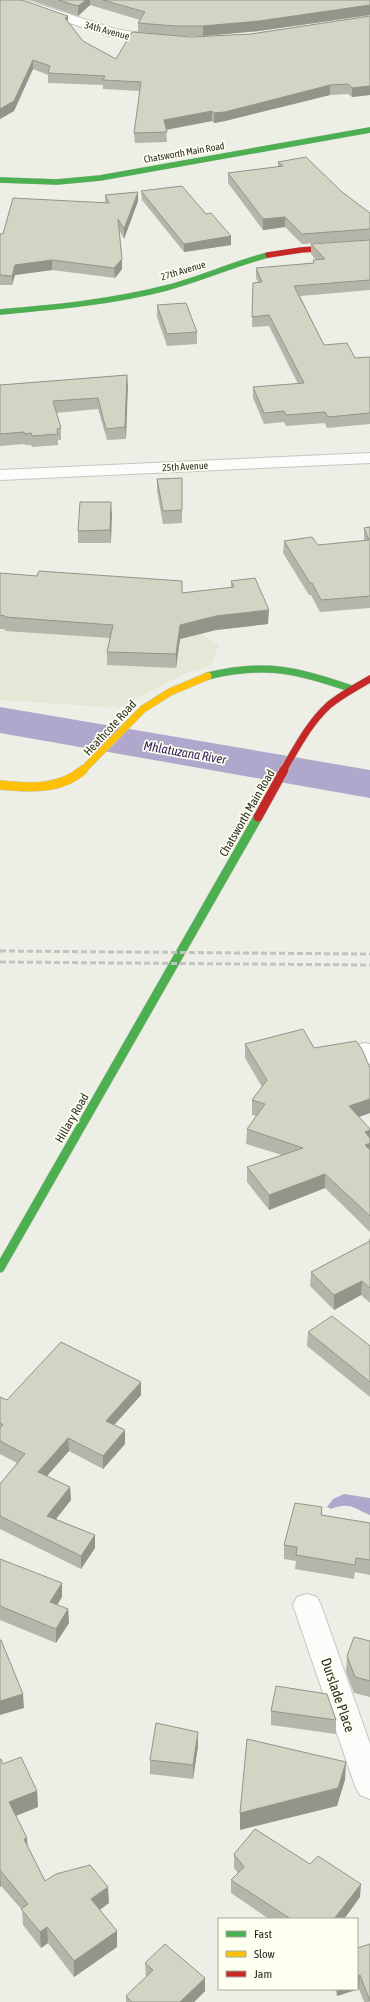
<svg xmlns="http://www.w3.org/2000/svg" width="370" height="2002" font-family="'Asap Condensed',sans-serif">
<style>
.built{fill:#e6e8d7}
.water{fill:#afa8cc}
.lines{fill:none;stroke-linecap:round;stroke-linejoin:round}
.river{fill:#afa8cc;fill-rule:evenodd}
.street-casing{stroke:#c5c6c0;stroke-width:2}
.fast-far2-casing{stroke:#c5c6c0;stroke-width:6}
.fast-far1-casing{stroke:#c5c6c0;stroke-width:8}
.fast-casing{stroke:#c5c6c0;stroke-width:10}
.slow-far1-casing{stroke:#c5c6c0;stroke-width:8}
.slow-casing{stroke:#c5c6c0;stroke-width:10}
.jam-far2-casing{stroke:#c5c6c0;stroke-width:6}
.jam-far1-casing{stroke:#c5c6c0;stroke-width:8}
.jam-casing{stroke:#c5c6c0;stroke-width:10}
.street{fill:#fcfcfb;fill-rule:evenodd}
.fast-far2{stroke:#4caf50;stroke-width:5.5}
.fast-far1{stroke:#4caf50;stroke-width:7}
.fast{stroke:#4caf50;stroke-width:9}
.slow-far1{stroke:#ffc107;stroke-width:7}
.slow{stroke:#ffc107;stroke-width:9}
.jam-far2{stroke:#c62828;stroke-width:5.5}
.jam-far1{stroke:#c62828;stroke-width:7}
.jam{stroke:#c62828;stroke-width:9}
.rail{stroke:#c2c3c1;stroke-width:3;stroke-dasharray:6 3;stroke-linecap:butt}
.wall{fill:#b5b6a9}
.shaded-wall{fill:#949489}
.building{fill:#d3d4c4;stroke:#949489}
.labels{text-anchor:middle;stroke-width:3.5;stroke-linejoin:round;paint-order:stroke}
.far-street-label{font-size:10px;fill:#2d2d27;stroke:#fdffef}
.street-label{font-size:12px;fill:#2d2d27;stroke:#fdffef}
.water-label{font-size:13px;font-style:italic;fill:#311c5e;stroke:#fdffef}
.near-street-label{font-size:14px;fill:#2d2d27;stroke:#fdffef}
</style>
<rect width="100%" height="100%" fill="#edeee6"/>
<path class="built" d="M118,578L219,645L211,665L184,674L119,708L0,700V580Z"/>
<path class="water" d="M344,1494L370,1498V1515C355,1509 349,1501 331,1509L327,1507L333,1499Z"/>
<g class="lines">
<path class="river" d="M0,707L370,770V798L0,733Z"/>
<g class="street-casing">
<path id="street" d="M7,0H25L115,29L160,36L166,40L160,44L109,36L9,3Z
M370,453V463L0,480V470Z
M364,1043L370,1044V1064L362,1062L353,1050L356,1045Z
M307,1594L317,1597L321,1605L370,1744V1799L360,1795L355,1786L293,1605L297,1597Z"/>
</g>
<g class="fast-far2-casing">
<path id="fast-far2" d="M0,180L57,182L100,178L370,130
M0,312C56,307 112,302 166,288C201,279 233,264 268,255"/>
</g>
<g class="fast-far1-casing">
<path id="fast-far1" d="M208,676C266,662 297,670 352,689"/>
</g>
<g class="fast-casing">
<path id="fast" d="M0,1268L258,817"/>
</g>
<g class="slow-far1-casing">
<path id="slow-far1" d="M82,771L143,709L170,692L208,676"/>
</g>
<g class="slow-casing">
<path id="slow" d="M0,785C29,788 60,790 83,770"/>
</g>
<g class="jam-far2-casing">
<path id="jam-far2" d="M268,255L301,250L370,245"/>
</g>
<g class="jam-far1-casing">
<path id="jam-far1" d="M283,771C296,749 309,723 329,705C341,695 356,687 370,679"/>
</g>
<g class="jam-casing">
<path id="jam" d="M258,817L284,770"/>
</g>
<use href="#street" class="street"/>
<use href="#fast-far2" class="fast-far2"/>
<use href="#fast-far1" class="fast-far1"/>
<use href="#fast" class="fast"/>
<use href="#slow-far1" class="slow-far1"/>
<use href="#slow" class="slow"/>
<use href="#jam-far2" class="jam-far2"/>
<use href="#jam-far1" class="jam-far1"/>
<use href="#jam" class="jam"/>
<path class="rail" d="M0,951L370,954
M0,962L370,965"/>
</g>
<path class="wall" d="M0,0L68,22L83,41L116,59L191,37L251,34L370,16V95L352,97L348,94L330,95L225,121L214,123L212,121L166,130L167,142L135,143L134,133L140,91L103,89V85L48,83V75L33,69L14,111L0,119Z
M30,0H370V15L259,31L203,36H175L138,32V23L140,20L90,5L78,16Z
M278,162L342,192L370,213V240L302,244L285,227L263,230L228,183V173L278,167Z
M141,191L231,245L184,252L142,200Z
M138,192V201L124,239L119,230L122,269L115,278L52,270L15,275L12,285H0V234H3L105,203V195Z
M370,240V290L300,296L324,345L355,358L370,357V424L327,428L325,423L286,426L284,422L264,424L253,398V387L298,384L269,326L252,327L253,283L258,282L256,278V268L313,263V260H316L311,254V244Z
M157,305L197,332V344L167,346L157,317Z
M127,375L126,439L107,440L98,409L56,413L61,428V440H58V445L32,447L31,445H25L24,444L0,446V385Z
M182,478V523L163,524L157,491V479Z
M111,502V543H78V531Z
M370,527V608L320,612L311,595H309L283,553L284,541L318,545L364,541V528Z
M0,573L182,593L231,588V581L268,624L216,630L180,639L176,668L107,665V652L110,638L5,631V629H0Z
M245,1044L314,1048L370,1068V1113L359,1117L370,1129V1232L325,1188L269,1210L247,1182V1167L282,1155L246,1144L247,1129L256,1116L252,1115V1100L262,1087L245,1058Z
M370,1238V1303L361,1295L334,1310L310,1286L311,1272L369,1242V1239Z
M308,1332L370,1346V1397L307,1346Z
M141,1382V1395L114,1425L125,1444L103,1469L69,1451L47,1476L70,1487L71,1500L56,1519L95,1535V1548L81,1569L0,1529V1484L17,1463L0,1454V1397L7,1400Z
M322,1507V1515L370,1523V1575L355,1572L354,1579L295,1569L296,1561L284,1559V1545Z
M0,1559L62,1597L57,1605L68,1609L69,1623L56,1643L0,1620Z
M370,1641V1697L354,1693L346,1672L347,1656Z
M271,1711L336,1720V1734L271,1725Z
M198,1746L193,1779L150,1774V1760Z
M0,1759L3,1764L37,1791L38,1807L16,1816L27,1838V1845L45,1881L109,1903L100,1910L117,1931V1947L74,1977L48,1943L41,1948L23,1925L22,1910L1,1886L0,1887Z
M234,1854L360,1897L344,1919H269L231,1893V1880L238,1873L234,1868Z
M357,1948L370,2002H364L359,1989L337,1996L335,1989H357Z
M145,1963L205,1991L194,2002H126V1996L146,1977Z"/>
<path class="shaded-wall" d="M86,0H90V5L78,16V6Z
M370,5V15L259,31L203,36V26Z
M68,16V25L65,18Z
M33,60V69L14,111L0,119V109Z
M330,85V95L225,121L214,123V113Z
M370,86V95L352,97V88Z
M212,111V121L164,130V120Z
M138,192V201L124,239V229Z
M285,217V227L263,230V219Z
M231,236V245L184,252V244Z
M122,259V269L115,278L114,268Z
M52,260V270L15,275L12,285V276L15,265Z
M127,375L128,386L126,439L125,427Z
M111,502L112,515L111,543L110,530Z
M269,610L268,624L216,630L180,639L176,668V654L180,625L216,616Z
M370,1099V1113L348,1121L349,1106Z
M370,1130V1157L364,1159L365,1132Z
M325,1174V1188L269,1210V1195Z
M362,1281L361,1295L334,1310V1295Z
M141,1382V1395L106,1434V1421Z
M125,1430V1444L103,1469V1456Z
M68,1438L69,1451L39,1485L38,1472Z
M70,1487L71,1500L48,1529L47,1516Z
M95,1535V1548L81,1569V1556Z
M62,1583V1597L50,1616V1602Z
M68,1609L69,1623L56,1643V1629Z
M23,1694L24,1708L0,1715V1701Z
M198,1732V1746L193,1779V1765Z
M346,1762L345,1780L337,1806L240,1830V1813Z
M37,1791L38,1807L10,1818L9,1802Z
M27,1838L28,1854L24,1839Z
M0,1870L1,1886L0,1887Z
M361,1884L360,1897L344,1919H334Z
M108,1887L109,1903L92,1915L91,1899Z
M47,1927L48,1943L41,1948L40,1932Z
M117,1931V1947L74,1977V1961Z
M360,1975L359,1989L337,1996L338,1989H357V1976Z
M205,1978V1991L194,2002H180Z"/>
<path class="building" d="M0,0H22L68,16L65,18L83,41L116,59L132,32L191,37L251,34L370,16V86L352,88L348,84L330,85L225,112L214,113L212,111L164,120L167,132L134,133L141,82L103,80L105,76L48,73L50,66L33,60L14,101L0,109Z
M58,0H86L78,6Z
M103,0H370V5L259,21L203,26H175L138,23L145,12Z
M306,157L342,192L370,213V229L302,234L285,217L263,219L228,173L283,166L278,162Z
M182,186L206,214L211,213L231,236L184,244L141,191Z
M138,192L124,229L118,219L122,259L114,268L52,260L15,265L12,276L0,275V234H3L13,198L109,203L105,195Z
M370,240V280L294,286L324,345L347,343L355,358L370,357V413L328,417L325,412L286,415L284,411L264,413L253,387L304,383L269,315L252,317L253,283L262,282L256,268L314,263L313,260L325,259L311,244Z
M186,303L197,332L167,334L157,305Z
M127,375L125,427L106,429L98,398L53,401L61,428L57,429L58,434L32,436L31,433L24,434V432L0,434V385Z
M182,478V510L163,511L157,479Z
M80,502H111L110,530L78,531Z
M370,527V596L321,600L312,583H310L284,541L312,537L318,545L369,540L364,528Z
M39,571L182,581V593L234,587L231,581L255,578L269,610L216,616L180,625L176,654L107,652L113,625L5,617V616L0,615V573L37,576Z
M303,1029L314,1048L356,1041L362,1049L370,1068V1099L349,1106L370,1129V1130L365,1132L370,1138V1143L365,1145L370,1150V1216L325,1174L269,1195L247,1167L303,1148L247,1129L265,1104L252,1100L267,1080L245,1044Z
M370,1241V1288L362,1281L334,1295L311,1272Z
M332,1316L370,1346V1382L308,1332Z
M61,1342L141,1382L106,1421L125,1430L103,1456L68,1438L38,1472L70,1487L47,1516L95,1535L81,1556L0,1516V1484L25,1454L0,1441V1428L3,1425L0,1423V1397L7,1400Z
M295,1503L322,1507L321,1515L370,1523V1560L356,1558L355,1565L296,1555L297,1547L284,1545Z
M0,1559L62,1583L50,1602L68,1609L56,1629L0,1606Z
M354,1637L370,1641V1681L355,1677L347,1656Z
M0,1640H1L23,1694L0,1701Z
M276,1686L327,1694L336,1720L271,1711Z
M156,1723L198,1732L193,1765L150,1760Z
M247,1739L346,1762L338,1788L240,1813Z
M21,1757L37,1791L9,1802L27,1838L24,1839L45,1881L56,1874L90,1865L108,1887L91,1899L117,1931L74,1961L47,1927L40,1932L21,1909L28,1904L0,1870V1759H1L3,1764Z
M255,1829L310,1864L318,1856L361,1884L334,1919H291L231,1880L244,1867L234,1854Z
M165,1944L205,1978L180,2002H132L126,1996L153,1970L145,1963Z
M370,1944V2001L360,1975L357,1976V1948Z"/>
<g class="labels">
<g class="far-street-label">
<text transform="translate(107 30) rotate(15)" y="4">34th Avenue</text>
<text transform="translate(184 152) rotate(-10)" y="4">Chatsworth Main Road</text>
<text transform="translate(183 270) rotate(-17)" y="4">27th Avenue</text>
<text transform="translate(185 466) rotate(-3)" y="4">25th Avenue</text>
</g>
<g class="street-label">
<text transform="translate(110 728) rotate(-47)" y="4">Heathcote Road</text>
<text transform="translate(247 813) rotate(-60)" y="4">Chatsworth Main Road</text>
<text transform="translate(72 1118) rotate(-60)" y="4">Hillary Road</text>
</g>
<g class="water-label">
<text transform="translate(185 752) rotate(10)" y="5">Mhlatuzana River</text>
</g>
<g class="near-street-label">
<text transform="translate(338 1695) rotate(71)" y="5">Durslade Place</text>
</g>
</g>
<rect x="218" y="1918" width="140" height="72" fill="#fdffef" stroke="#aaab9f"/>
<rect x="226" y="1931" width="20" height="6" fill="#4caf50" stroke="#aaab9f"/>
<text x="254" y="1938" font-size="12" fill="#2d2d27">Fast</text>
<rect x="226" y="1951" width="20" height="6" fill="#ffc107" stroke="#aaab9f"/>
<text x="254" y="1958" font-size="12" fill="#2d2d27">Slow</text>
<rect x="226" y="1971" width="20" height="6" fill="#c62828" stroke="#aaab9f"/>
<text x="254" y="1978" font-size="12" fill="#2d2d27">Jam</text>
</svg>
